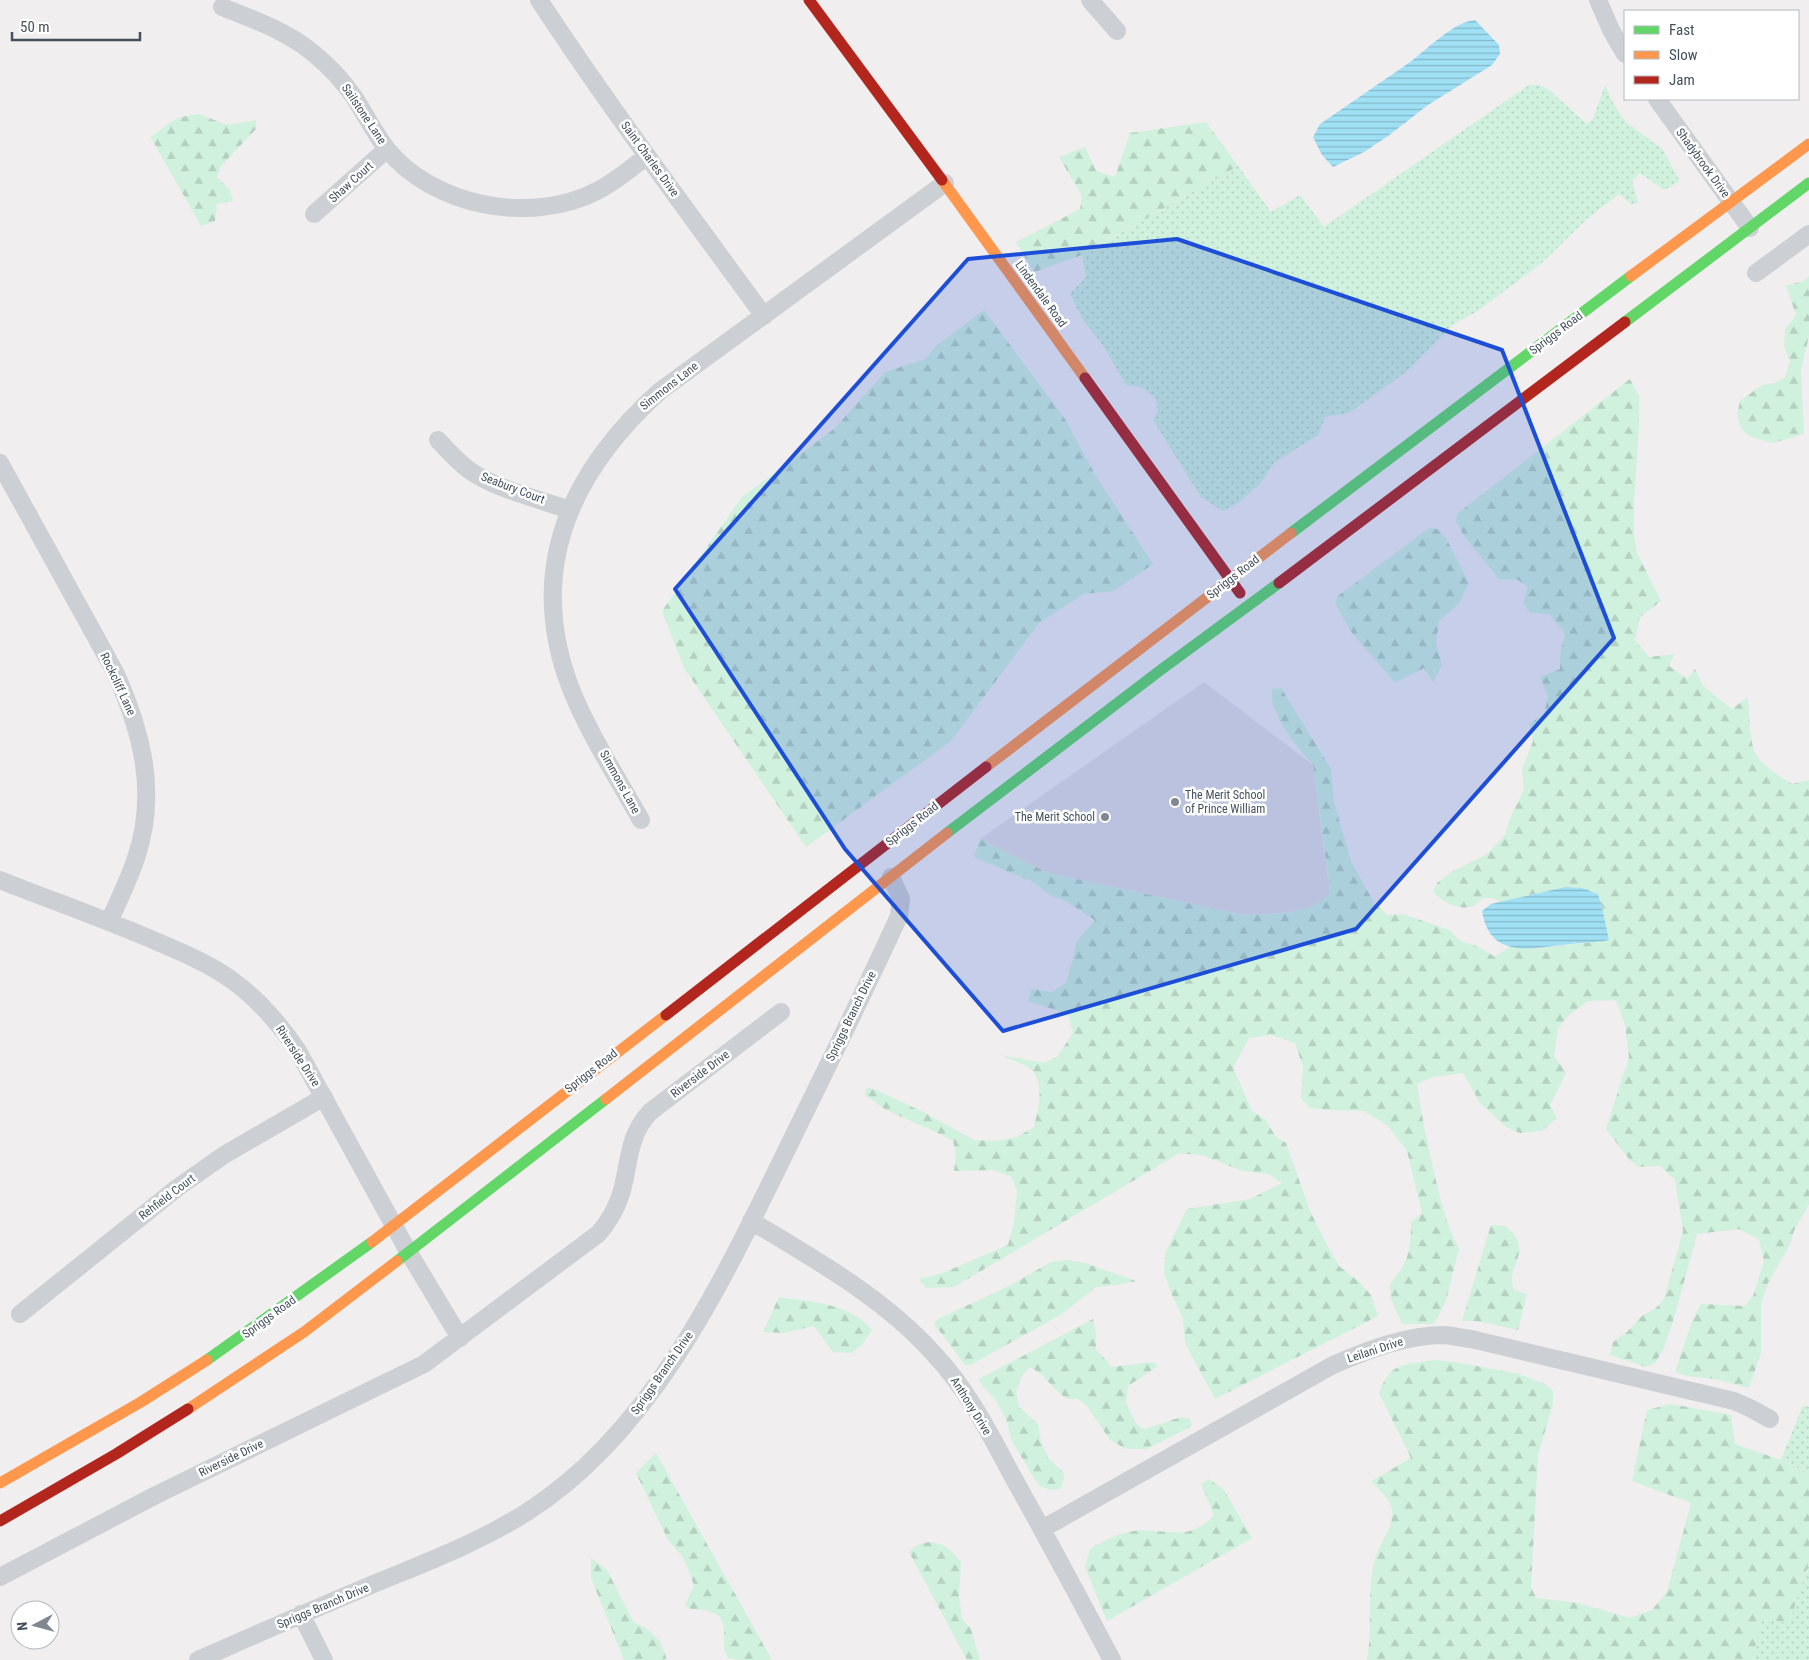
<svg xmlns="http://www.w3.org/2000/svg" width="1809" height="1660" font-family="'Roboto Condensed',sans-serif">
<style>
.education{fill:#e1dfe1}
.grass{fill:url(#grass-dots)}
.forest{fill:url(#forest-firs)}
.water{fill:url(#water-rules)}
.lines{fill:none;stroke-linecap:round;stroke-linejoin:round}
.street{stroke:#cccfd3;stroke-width:18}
.fast{stroke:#63d668;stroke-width:11}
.slow{stroke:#ff974d;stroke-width:11}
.jam{stroke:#b3261e;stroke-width:11}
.marked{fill:#1d4ed8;fill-opacity:0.2;stroke:#1d4ed8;stroke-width:4;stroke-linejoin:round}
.poi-dot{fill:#808790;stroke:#fff;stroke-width:2}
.labels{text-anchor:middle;stroke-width:5;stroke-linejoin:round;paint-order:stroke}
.street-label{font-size:12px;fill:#44505d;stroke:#fff}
.poi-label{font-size:12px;fill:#44505d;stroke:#fff;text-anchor:start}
</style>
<defs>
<pattern id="grass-dots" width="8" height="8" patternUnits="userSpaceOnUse" patternTransform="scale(1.25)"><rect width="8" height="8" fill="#d0f1dd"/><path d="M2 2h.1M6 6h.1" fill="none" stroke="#b4d0c0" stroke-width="1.8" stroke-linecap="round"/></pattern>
<pattern id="forest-firs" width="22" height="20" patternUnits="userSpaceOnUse" patternTransform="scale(1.25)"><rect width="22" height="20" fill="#d0f1dd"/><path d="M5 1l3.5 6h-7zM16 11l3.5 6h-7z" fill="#b4d0c0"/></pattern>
<pattern id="water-rules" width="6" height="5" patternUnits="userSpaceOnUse" patternTransform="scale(1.25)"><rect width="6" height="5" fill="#a0e0f4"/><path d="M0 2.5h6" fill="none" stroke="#84b8c9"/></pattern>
</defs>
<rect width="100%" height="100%" fill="#f0eeee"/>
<path class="education" d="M1204,682L1313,765L1332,910L1244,915L1048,873L980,839Z"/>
<path class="grass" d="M1529,85H1540L1549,90L1587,124L1593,119L1605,85L1613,103L1626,122L1662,149L1680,181L1664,190L1640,173L1632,181L1638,203L1631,204L1619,194L1588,218L1542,263L1476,312L1454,324L1406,372L1349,413L1325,417L1318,435L1274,463L1260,484L1238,503L1223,511L1201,497L1153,420L1158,410L1155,398L1141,387L1126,385L1102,344L1083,320L1070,294L1086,277L1082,255L1238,166L1271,212L1300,195L1324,227Z
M1803,1405L1809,1407V1473L1781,1460Z
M1809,1562V1660H1752L1763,1617L1789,1623Z"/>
<path class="forest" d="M199,114L227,125L256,120V129L221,166L217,177L230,190L233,201L217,204L215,221L201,226L150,136C159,133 163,127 171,122C179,117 189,115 199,114Z
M1206,122L1238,166L1082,255L1034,272L1016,242L1080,209L1082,196L1059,157L1085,147L1096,171L1115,177L1130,133Z
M1809,276V336L1801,370L1804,434L1773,443L1749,436L1741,429L1737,415L1740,401L1762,385L1775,383L1785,377L1790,361L1784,346L1785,329L1796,315L1786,286L1803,281Z
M984,310L1065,419L1096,476L1153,564L1114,591L1084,594L1039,623L951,741L806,847L684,668L662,611L742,497L834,429L885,372L925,359L936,346Z
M1630,379L1639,396V425L1634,503V533L1637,553L1661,601L1640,617L1635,640L1649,657L1675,654L1669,666L1687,679L1695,669L1703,686L1732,709L1748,697C1749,709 1750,746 1756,755C1763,766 1781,777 1792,784L1809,780V1204L1794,1231L1789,1246L1768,1283L1761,1303V1353L1749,1388L1715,1379L1687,1376L1675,1372L1693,1319L1701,1304L1745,1306L1753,1296L1764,1261L1759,1239L1739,1229L1697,1234L1675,1315L1664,1348L1655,1363L1646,1367L1610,1355L1613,1342L1626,1333L1642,1316L1655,1309L1664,1299L1683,1231L1675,1180L1660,1166L1638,1167L1629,1159L1606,1129L1629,1057L1625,1025L1616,1000L1588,1001L1570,1014L1558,1028L1554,1056L1566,1073L1550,1105L1557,1118L1542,1131L1520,1133L1506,1127L1480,1103L1463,1073L1433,1077L1417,1084C1421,1114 1427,1142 1434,1172C1440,1199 1446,1224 1459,1249L1446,1301L1434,1324H1402L1391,1299L1390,1284C1409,1261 1411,1251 1411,1222L1422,1213L1407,1151L1388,1126L1364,1111L1329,1110L1310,1108L1301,1098L1303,1067L1295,1043L1271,1035L1249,1038L1233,1068L1252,1111L1265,1119L1276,1137L1286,1143L1310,1211L1326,1243L1339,1266L1358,1281L1371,1295L1378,1316L1215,1399L1185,1343L1183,1318L1172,1295L1164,1273L1165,1253L1187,1209L1250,1199L1282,1183L1268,1174L1243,1171L1204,1156L1180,1153L954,1287L926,1288L919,1279L943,1273L1008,1245L1014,1223L1017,1191L1011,1176L992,1170L954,1171L956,1155L953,1141L942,1135L886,1110L865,1095L866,1088L877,1090L925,1113L974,1140L996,1141L1017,1137L1034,1127C1038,1110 1045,1085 1032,1070C1027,1065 1008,1058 1000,1055L1043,1063L1057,1057L1073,1033L1068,1014L1028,1001L1032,989L1052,992L1066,983L1073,959L1076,942L1095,920L1060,898L1052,897L1033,882L974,857L980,839L1048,873L1244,915L1286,913L1311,907L1328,896L1330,890L1313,765L1292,740L1281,723L1272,701V689L1281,688L1331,769L1334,802L1351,861L1374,903L1388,915L1403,914L1449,930L1462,942L1477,946L1495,957L1509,947L1535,949L1609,940L1602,907L1598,894L1582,888L1564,887L1501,902L1493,898H1483C1480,900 1476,905 1473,906C1459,911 1442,902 1433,892L1437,883L1453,871L1487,854L1505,835L1511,816L1524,790L1522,770L1533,741L1529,724L1544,714L1548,696L1540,677L1560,669V655L1565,634L1549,614L1530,613L1523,603L1528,587L1518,580L1499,579L1464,536L1456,522L1457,514Z
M1429,528L1437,529L1446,538L1469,583L1459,604L1439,621L1436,643L1442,665L1433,682L1424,668L1395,683L1352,633L1335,603L1338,596Z
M1491,1225L1506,1226C1536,1253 1504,1265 1514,1290L1527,1294L1518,1330L1477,1321H1462Z
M1067,1260L1085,1263L1136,1281L1116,1285L1096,1287L1062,1314L972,1364L965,1365L946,1339L936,1327L934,1322L940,1318L1009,1286L1051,1262Z
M779,1297C811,1302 850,1303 872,1330L862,1345L851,1353L833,1352L814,1326L783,1333L763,1332Z
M1093,1319L1096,1334V1350L1107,1361L1111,1367L1153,1362L1158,1366L1128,1386L1126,1403L1136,1424L1145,1429L1181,1417L1190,1419L1192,1426L1147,1449H1126L1110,1440L1088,1407L1078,1399H1067L1057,1391L1041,1374L1030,1367L1023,1374L1016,1391L1019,1407L1038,1424L1041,1442L1048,1458L1063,1472L1064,1479L1060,1489L1050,1490L1041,1487L1034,1478L1012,1441L1006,1419L996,1400L983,1387L979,1379Z
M1434,1360L1455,1362L1519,1374L1547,1385L1553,1391V1404L1538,1455L1531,1587L1536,1598L1578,1603L1630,1618L1652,1610L1667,1592L1691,1503L1632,1481L1647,1410L1671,1404L1731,1415L1735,1444L1781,1460L1809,1473V1562L1789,1624L1763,1618L1752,1660H1367C1373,1627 1366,1592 1375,1559C1380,1541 1397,1525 1391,1505C1389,1499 1376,1486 1371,1481L1411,1458L1379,1393C1391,1361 1404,1365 1434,1360Z
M656,1453L772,1660H741L728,1658L724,1649V1628L720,1616L705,1610L691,1609L685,1605L694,1586L689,1571L682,1556L668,1540L636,1473Z
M1209,1479L1224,1490L1252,1538L1107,1621L1085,1567L1090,1549C1103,1541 1115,1535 1129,1532C1162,1525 1186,1546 1214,1515L1201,1484Z
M931,1542C947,1545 951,1550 961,1562L959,1596L962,1619L971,1629L980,1660H967L909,1552C915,1545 921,1543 931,1542Z
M591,1558L607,1570L633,1621L647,1629L660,1641L667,1660H624L591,1578Z"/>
<path class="water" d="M1475,20L1499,45L1500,54L1492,65L1428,105L1388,136L1364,152L1333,167L1322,155L1313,137L1320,124C1349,104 1377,85 1406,65C1425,52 1452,22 1475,20Z
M1565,887L1582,888L1598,894L1602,907L1609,940C1596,943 1583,942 1570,944C1534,948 1490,961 1482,911L1491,904Z"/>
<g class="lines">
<path class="street" d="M539,0C610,108 688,212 764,316
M1090,0L1117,31
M1598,0L1611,30L1625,54
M222,7C254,20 287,31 313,53C328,65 343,81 354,97C365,114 374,132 386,148C433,207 531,225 597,191C615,182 631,168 647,156
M1657,99L1750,228
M314,214L387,149
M1756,273L1809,234
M438,440C448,451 457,461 469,470C495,489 539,499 570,510
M0,463L115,672C142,732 158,793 136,858C129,880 118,901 109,922
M641,820C617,777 589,734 571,689C525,570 570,472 660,391L945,183
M0,880C53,901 107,920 160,943C186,954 214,966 237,984C262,1003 281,1026 298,1051L409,1253L460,1338
M751,1221C816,1260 884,1298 934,1354C968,1390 990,1434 1013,1477C1047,1538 1080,1599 1112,1660
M20,1314L177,1188L224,1155L324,1097
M1042,1529L1333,1365C1368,1350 1405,1335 1445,1335C1453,1336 1463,1338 1471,1339L1734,1401L1750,1408L1770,1419
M0,1577L156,1495L424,1364L598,1234C609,1222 616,1209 621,1194C630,1163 627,1137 650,1112L781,1012
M301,1614L324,1660
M198,1660C257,1634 316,1608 376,1583C427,1562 480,1542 527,1512C657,1429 726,1273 792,1139C828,1065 865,991 899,916L901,899L891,877"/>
<path class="fast" d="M1625,322L1809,183
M1291,533L1631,276
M947,833L1162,669L1279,583
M397,1261L606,1099
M207,1360L372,1242"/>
<path class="slow" d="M942,180L1085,378
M1631,276L1809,144
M986,767L1291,533
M606,1099L947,833
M372,1242L666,1015
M188,1409L304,1332L397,1261
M0,1483L141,1402L207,1360"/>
<path class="jam" d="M809,0L942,180
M1085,378L1240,593
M1279,583L1625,322
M666,1015L986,767
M0,1521L116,1454L188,1409"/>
</g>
<path class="marked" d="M1177,239L1502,350L1614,638L1356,929L1003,1031L845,849L675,589L968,259Z"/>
<g class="poi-dot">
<circle cx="1175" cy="802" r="5"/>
<circle cx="1105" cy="817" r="5"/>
</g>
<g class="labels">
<g class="street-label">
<text transform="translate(364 114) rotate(56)" y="4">Sailstone Lane</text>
<text transform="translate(650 159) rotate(54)" y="4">Saint Charles Drive</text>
<text transform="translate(1703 163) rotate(54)" y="4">Shadybrook Drive</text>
<text transform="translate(351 182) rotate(-42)" y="4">Shaw Court</text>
<text transform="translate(1041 294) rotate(54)" y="4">Lindendale Road</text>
<text transform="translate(1556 333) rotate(-37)" y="4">Spriggs Road</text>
<text transform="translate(669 386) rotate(-38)" y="4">Simmons Lane</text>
<text transform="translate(513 488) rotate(21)" y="4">Seabury Court</text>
<text transform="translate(1233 577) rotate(-38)" y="4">Spriggs Road</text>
<text transform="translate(118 684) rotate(65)" y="4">Rockcliff Lane</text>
<text transform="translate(620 782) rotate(61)" y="4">Simmons Lane</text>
<text transform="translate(912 824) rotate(-38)" y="4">Spriggs Road</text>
<text transform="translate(851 1016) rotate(-64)" y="4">Spriggs Branch Drive</text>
<text transform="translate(298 1056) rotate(57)" y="4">Riverside Drive</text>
<text transform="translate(591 1071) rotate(-38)" y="4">Spriggs Road</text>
<text transform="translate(700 1074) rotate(-37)" y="4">Riverside Drive</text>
<text transform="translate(167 1197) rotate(-37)" y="4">Rehfield Court</text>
<text transform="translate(269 1317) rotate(-36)" y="4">Spriggs Road</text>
<text transform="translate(1375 1350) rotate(-18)" y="4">Leilani Drive</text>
<text transform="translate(662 1373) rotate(-55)" y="4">Spriggs Branch Drive</text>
<text transform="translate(971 1406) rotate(58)" y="4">Anthony Drive</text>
<text transform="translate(231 1458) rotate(-26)" y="4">Riverside Drive</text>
<text transform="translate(323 1606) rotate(-23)" y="4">Spriggs Branch Drive</text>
</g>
<g class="poi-label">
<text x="1185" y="799">The Merit School<tspan x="1185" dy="14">of Prince William</tspan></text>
<text x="1095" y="821" text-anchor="end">The Merit School</text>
</g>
</g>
<rect x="1624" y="10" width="175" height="90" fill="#ffffff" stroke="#b4b9be"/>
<rect x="1634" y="26" width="25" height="8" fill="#63d668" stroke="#b4b9be"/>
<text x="1669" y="35" font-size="15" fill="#44505d">Fast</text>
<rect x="1634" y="51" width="25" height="8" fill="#ff974d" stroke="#b4b9be"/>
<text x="1669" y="60" font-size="15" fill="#44505d">Slow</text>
<rect x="1634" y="76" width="25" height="8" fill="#b3261e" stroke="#b4b9be"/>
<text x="1669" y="85" font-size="15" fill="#44505d">Jam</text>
<g transform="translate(35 1625) rotate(264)"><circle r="24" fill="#ffffff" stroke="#b4b9be"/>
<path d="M0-4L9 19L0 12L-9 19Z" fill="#808790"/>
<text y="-8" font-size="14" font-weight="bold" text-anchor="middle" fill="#44505d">N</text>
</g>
<path d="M12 32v8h128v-8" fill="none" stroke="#44505d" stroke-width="2.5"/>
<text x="20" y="32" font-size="15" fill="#44505d" stroke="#ffffff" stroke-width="4" paint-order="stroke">50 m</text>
</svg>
